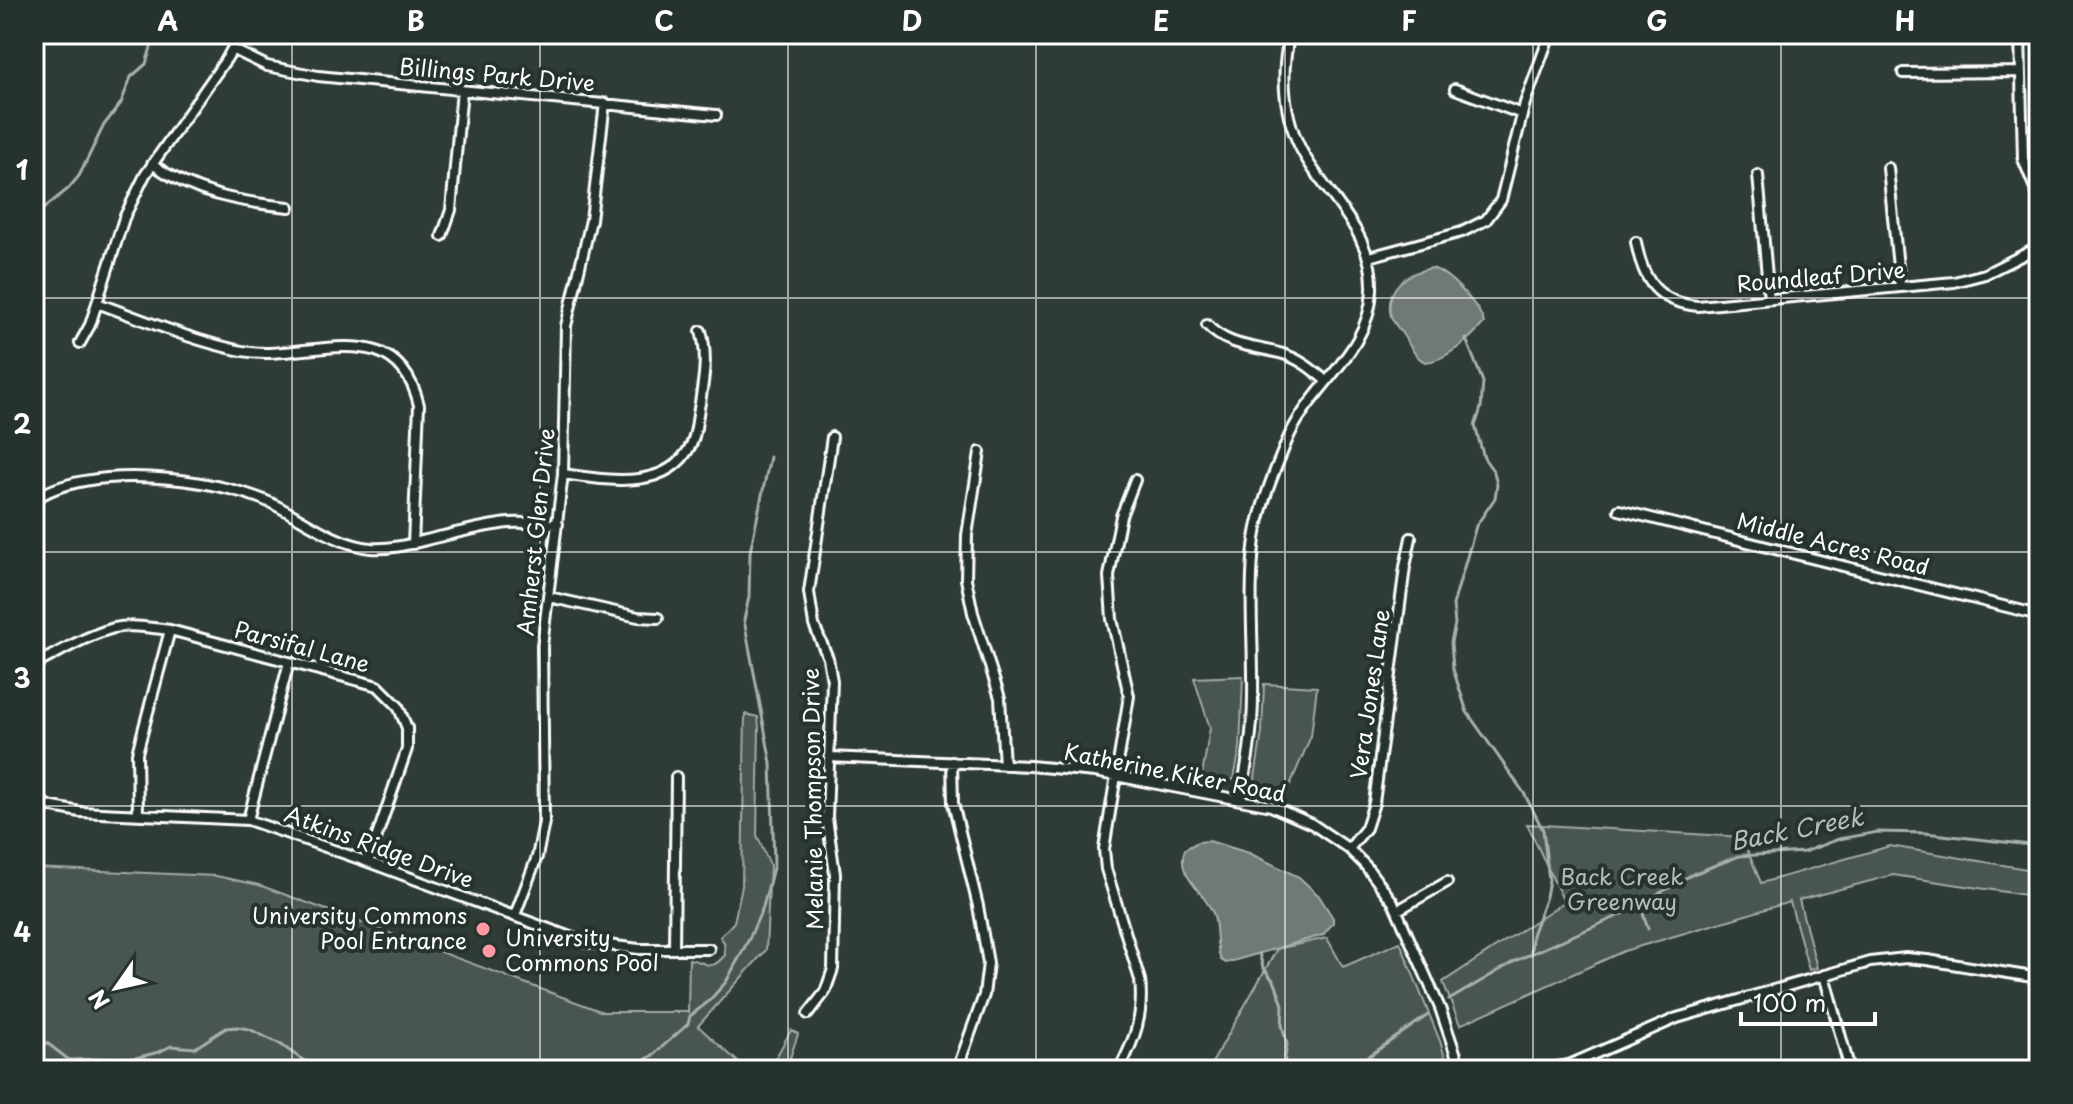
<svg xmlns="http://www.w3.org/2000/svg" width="2073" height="1104" font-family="'Playpen Sans',sans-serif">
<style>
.green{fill:#4a544f;stroke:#a4aaa7;stroke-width:2}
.water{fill:#707975;stroke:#a9afac;stroke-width:2}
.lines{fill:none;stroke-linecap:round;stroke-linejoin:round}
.stream{stroke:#a9afac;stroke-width:3}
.minor-casing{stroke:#fff;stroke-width:14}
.minor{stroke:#26332d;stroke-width:8}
.grid{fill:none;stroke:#fff;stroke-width:2;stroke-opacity:0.55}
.poi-dot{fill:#ff9aa2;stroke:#26332d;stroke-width:3}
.labels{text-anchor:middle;stroke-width:8;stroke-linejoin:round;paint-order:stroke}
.street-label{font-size:22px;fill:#fff;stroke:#26332d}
.park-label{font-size:22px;fill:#b7bbb9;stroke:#26332d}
.poi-label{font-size:22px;fill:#fff;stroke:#26332d;text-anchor:end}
.water-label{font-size:24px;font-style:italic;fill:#b8bcba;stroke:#26332d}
.neatline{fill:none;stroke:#fff;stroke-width:3}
.grid-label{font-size:26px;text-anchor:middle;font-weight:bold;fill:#fff}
</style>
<rect width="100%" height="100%" fill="#2f3b35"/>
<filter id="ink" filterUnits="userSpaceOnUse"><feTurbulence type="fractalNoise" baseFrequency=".0125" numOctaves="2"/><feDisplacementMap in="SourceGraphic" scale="16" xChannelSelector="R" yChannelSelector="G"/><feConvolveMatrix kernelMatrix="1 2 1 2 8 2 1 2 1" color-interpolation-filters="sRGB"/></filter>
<g filter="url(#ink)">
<path class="green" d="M1243,676L1240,748L1234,779L1220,784L1201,781L1210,728L1194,678Z
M1264,684L1317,687L1311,736L1285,797L1259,789L1255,778L1262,732Z
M745,714L758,717L759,728L757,835L770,865L766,950L698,1026L747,1070H34V868L216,876L259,885L603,1012H688L689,959C707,962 710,973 725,955L724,942L720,937L734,922L742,886Z
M1527,824L1742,837L1761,883L1890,846L2039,871V897L1893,875L1799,900L1817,968L1809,970L1790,902L1624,951L1460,1025L1443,982L1564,902Z
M1327,938L1343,967L1400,942L1440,1041L1448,1068L1208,1070L1277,949Z
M791,1030L798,1034L786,1070H769Z"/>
<path class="water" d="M1432,268C1449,273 1480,306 1484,323C1471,338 1446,361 1425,362C1415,357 1411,347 1405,338C1401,331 1393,323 1391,316C1384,287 1408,272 1432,268Z
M1209,841L1249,853L1299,877L1319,896L1333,918V923L1323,935L1226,963L1221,960C1215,946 1218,930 1214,916C1207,892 1174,877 1185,849L1198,842Z"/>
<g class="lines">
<path class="stream" d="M34,226L38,213L68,189L79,176L104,125L121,103L131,77L146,64L152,44L160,34
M1466,339L1483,382L1481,408L1475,426L1484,458L1494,472L1497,485L1495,498L1476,526L1453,605L1455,624L1451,642L1453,669L1467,712L1524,793L1543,830L1549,880L1546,897L1532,935L1531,954
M1640,904L1648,929
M1259,953L1263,967L1275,983L1283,1005L1282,1025L1287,1044L1283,1070
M1449,1000L1515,961L1625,913L1693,874L1739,856L1804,852L1839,839L1878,832L1925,833L2039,846
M34,1038L47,1043L69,1060L135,1058L159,1052L171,1046L195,1048L226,1028L237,1027L249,1029L280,1044L317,1070
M69,1060L72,1070
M630,1070L653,1055L688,1024L690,1016L708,1002L726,982L749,939L763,907L774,864L771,763L744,620L749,597L750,552L770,457
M1349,1070L1428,1015"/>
<g class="minor-casing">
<path id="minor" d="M2020,34L2023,159L2039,198
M232,49L267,66L318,76L716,115
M1903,73L2020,72
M1455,89L1522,114
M152,164C194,194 239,202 289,207
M1888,168L1900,287
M1758,175L1769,299
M442,236L451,210L462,90
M1636,242C1643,281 1657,302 1698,306L1954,282L1985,274L2039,247
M1369,257L1462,232L1486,220L1501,200L1525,103L1550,34
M97,303C144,320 193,341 242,351C308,363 396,310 419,405L413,544
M1207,325C1227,347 1256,346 1283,354C1300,359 1313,370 1326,381
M80,343L90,325L124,218L145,175L227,58L240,34
M980,452L967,535L966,579L973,613L1000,698L1004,765
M563,474C607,480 667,492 691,445C697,433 697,416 700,403C704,378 708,355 701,331
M34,500C86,462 215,477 271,503C304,519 334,544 371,548C396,550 419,541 443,536C464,531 488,525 509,523C525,522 542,524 558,524
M1619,510L2039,615
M549,597L638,617L658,618
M34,665C60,652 85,636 114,628C131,624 152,628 170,630L378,686L398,706L407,728V749L368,862
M829,757L1030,766L1095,772L1271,806L1312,824L1349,849L1365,865L1393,902L1440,1008L1461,1070
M952,762L953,803L978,906L988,963L984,995L957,1070
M34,796L48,806L80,812L248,820L368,862L584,942L639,949H709
M1240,800C1247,765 1253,732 1253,697C1254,645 1248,591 1255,539C1260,506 1274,472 1287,441C1309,387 1370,353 1372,290C1374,237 1335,204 1309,163C1284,125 1279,77 1290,34
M138,813L137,753L170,630
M248,820L289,662
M1349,849L1366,828L1374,803L1405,567L1411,538
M1398,910L1447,882
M515,915L537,857L544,822L542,646L563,474L566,326L591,220L605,103
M674,949L676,777
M1824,975L1850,1070
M808,1014L825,992L833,969L835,874L827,818L832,681L828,658L814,625L809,592L832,437
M1551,1068L1569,1065L1677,1018L1870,962L1906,958L1927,960L2039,978
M1119,1070C1135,1039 1144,1015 1140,980L1106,869L1104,849L1129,696L1112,619L1109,576L1121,516L1135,480"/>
</g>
<use href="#minor" class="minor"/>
</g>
</g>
<path class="grid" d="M292,34V1070M540,34V1070M788,34V1070M1036,34V1070M1285,34V1070M1533,34V1070M1781,34V1070M34,298H2039M34,552H2039M34,806H2039"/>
<g class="poi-dot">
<circle cx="483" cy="929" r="8"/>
<circle cx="489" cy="951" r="8"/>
</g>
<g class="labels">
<g class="street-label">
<text transform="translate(497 75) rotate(5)" y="8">Billings Park Drive</text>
<text transform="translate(1821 277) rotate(-5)" y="8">Roundleaf Drive</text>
<text transform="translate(536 532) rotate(-84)" y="8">Amherst Glen Drive</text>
<text transform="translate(1833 544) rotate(14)" y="8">Middle Acres Road</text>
<text transform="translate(302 647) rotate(15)" y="8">Parsifal Lane</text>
<text transform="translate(1370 694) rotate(-82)" y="8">Vera Jones Lane</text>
<text transform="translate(1175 773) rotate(11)" y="8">Katherine Kiker Road</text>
<text transform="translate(813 799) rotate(-91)" y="8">Melanie Thompson Drive</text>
<text transform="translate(379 847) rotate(20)" y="8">Atkins Ridge Drive</text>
</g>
<g class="park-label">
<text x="1622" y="885">Back Creek<tspan x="1622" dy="25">Greenway</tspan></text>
</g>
<g class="poi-label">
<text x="467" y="924">University Commons<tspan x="467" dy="25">Pool Entrance</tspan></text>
<text x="505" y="946" text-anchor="start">University<tspan x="505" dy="25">Commons Pool</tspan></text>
</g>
<g class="water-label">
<text transform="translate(1797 830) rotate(-11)" y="8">Back Creek</text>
</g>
</g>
<rect width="2073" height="1104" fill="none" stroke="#26332d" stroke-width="88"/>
<g transform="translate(116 988) rotate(236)" stroke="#26332d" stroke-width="6" paint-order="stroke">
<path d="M0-6L14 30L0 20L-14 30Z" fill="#ffffff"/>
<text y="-12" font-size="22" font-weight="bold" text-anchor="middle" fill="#ffffff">N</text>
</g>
<path d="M1741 1012v12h134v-12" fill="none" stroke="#ffffff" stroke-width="4"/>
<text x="1753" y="1012" font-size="24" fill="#ffffff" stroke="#26332d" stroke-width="6" paint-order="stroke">100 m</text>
<rect x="44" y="44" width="1985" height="1016" class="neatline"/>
<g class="grid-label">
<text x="168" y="31">A</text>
<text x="416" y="31">B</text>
<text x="664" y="31">C</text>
<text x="912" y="31">D</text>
<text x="1161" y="31">E</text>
<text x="1409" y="31">F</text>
<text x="1657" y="31">G</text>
<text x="1905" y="31">H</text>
<text x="22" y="180">1</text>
<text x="22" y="434">2</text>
<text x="22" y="688">3</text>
<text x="22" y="942">4</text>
</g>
</svg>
